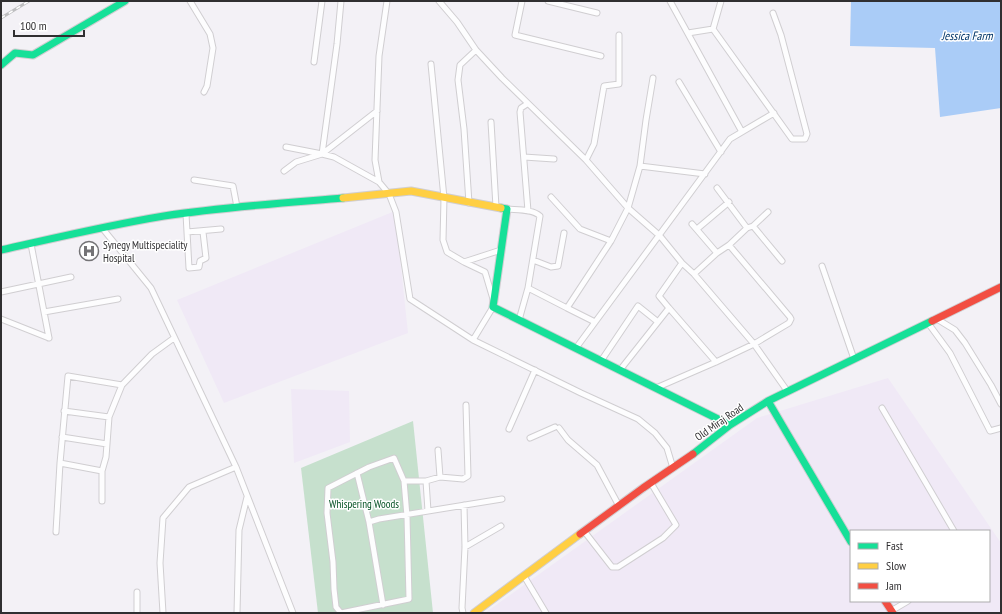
<svg xmlns="http://www.w3.org/2000/svg" width="1002" height="614" font-family="'PT Sans Narrow',sans-serif">
<style>
.industrial{fill:#f0e9f6;fill-rule:evenodd}
.green{fill:#c6e0cd}
.water{fill:#aaccf7}
.lines{fill:none;stroke-linecap:round;stroke-linejoin:round}
.street-casing{stroke:#d0ced1;stroke-width:7}
.fast-casing{stroke:#d0ced1;stroke-width:9}
.slow-casing{stroke:#d0ced1;stroke-width:9}
.jam-casing{stroke:#d0ced1;stroke-width:9}
.street{stroke:#fdfdfe;stroke-width:5}
.fast{stroke:#16e098;stroke-width:7}
.slow{stroke:#ffcf43;stroke-width:7}
.jam{stroke:#f24e42;stroke-width:7}
.rail-casing{stroke:#bebec0;stroke-width:3}
.rail{stroke:#fff;stroke-width:1.5;stroke-dasharray:4.5;stroke-linecap:butt}
.labels{text-anchor:middle;stroke-width:3;stroke-linejoin:round;paint-order:stroke}
.poi-label{font-size:11px;fill:#302f31;stroke:#fff;text-anchor:start}
.street-label{font-size:11px;fill:#302f31;stroke:#fff}
.park-label{font-size:11px;fill:#004f21;stroke:#fff}
.water-label{font-size:12px;font-style:italic;fill:#003467;stroke:#fff}
</style>
<rect width="100%" height="100%" fill="#f3f1f6"/>
<path class="industrial" d="M395,211L408,333L224,403L177,300Z
M888,378L1001,543V613H485L757,418ZM851,531H989V601H851Z
M291,389L349,391L350,442L294,463Z"/>
<path class="green" d="M413,421L433,613H318L301,468Z"/>
<path class="water" d="M851,1H1001V108L940,117L935,48L850,46Z"/>
<g class="lines">
<g class="street-casing">
<path id="street" d="M190,1L210,34L213,48L207,86L204,92
M387,1L379,56L375,160L379,182L389,194L396,212L410,299L473,340L581,393L638,419L655,433L667,448L673,468
M439,1L457,22L476,50L502,78L586,160L628,208L660,236L682,263L694,274L754,344L788,392
M522,1L515,35L601,56
M548,1L597,13
M670,1L742,132
M713,29L792,139H805L807,134L781,35L773,13
M688,33L713,29L721,1
M314,62L322,1
M431,64L444,198L443,240L447,252L464,262L501,250
M679,82L721,152
M527,104L521,108L520,112L528,211
M491,122L496,207
M286,147L322,154L377,111
M322,154L337,44L341,1
M524,157L554,159
M586,160L594,144L604,86L619,84V35
M640,166L705,174
M284,171L296,162L322,154L334,157L379,182
M194,180L233,186L237,207
M717,188L747,228
M551,197L580,229L611,241
M469,203L464,129L458,80L460,65L476,50
M507,209C517,210 533,209 540,216L528,288L519,320
M186,214L187,232L221,229
M692,224L717,253
M753,226L782,261
M103,229L151,288L236,467L293,613
M697,229L729,202
M187,232L189,268L199,267L200,261L206,258L203,232
M31,244L49,338
M533,260L551,267L558,266L564,233
M464,262L485,272L493,299
M822,266L854,359
M694,274L717,253L729,245L747,228L753,226L768,212
M528,288L567,308
M1,292L71,277
M669,308L716,362
M44,312L118,299
M1,319L49,338
M937,319L955,330L965,343L991,385L1001,404
M595,322L567,308L611,241L628,208L640,166L646,120L653,78
M928,323L950,353L990,431L1001,428
M473,340L493,307
M576,348L730,139L774,113
M601,361L638,306L658,322
M620,370L669,308L659,296L682,263
M122,385L68,376L60,463L102,471L106,457L109,417L122,385L152,354L174,338
M656,388L716,362L754,344L789,323L791,319L790,317L729,245
M882,408L954,531
M64,411L109,417
M559,428L568,440L597,465L619,506
M509,429L535,370
M62,437L107,444
M530,438L555,427
M438,450L440,477
M394,458L404,481L407,516L409,599L341,613L336,607L334,589L333,562L327,513L328,488L369,467Z
M102,471V501
M357,473L369,522L383,605
M404,481H426L440,477L463,479L468,476L466,405
M426,481L428,511
M369,522L379,519L502,499
M584,531L612,567H618L663,538L676,525L651,483
M56,532L60,463
M465,547L501,526
M524,576L546,613
M137,592V613
M891,611L908,601
M163,613L160,563L163,518L189,487L236,467
M237,613L239,530L247,497
M463,613L462,608L465,547L464,505"/>
</g>
<g class="fast-casing">
<path id="fast" d="M1,65L15,53L33,55L125,1
M501,208L507,209L493,307L730,425
M1,250C55,238 109,225 164,216C223,207 283,203 343,198
M768,401L851,542
M693,454L730,425L768,401L932,321"/>
</g>
<g class="slow-casing">
<path id="slow" d="M343,198L411,191L501,208
M474,613L580,534"/>
</g>
<g class="jam-casing">
<path id="jam" d="M932,321L1001,287
M580,534L643,488L693,454
M885,601L893,613"/>
</g>
<use href="#street" class="street"/>
<use href="#fast" class="fast"/>
<use href="#slow" class="slow"/>
<use href="#jam" class="jam"/>
<g class="rail-casing">
<path id="rail" d="M1,18L29,1"/>
</g>
<use href="#rail" class="rail"/>
</g>
<defs>
<g id="hospital-ring" transform="scale(1)"><circle r="9.5" fill="#fff" stroke="#747376" stroke-width="1.5"/><path d="M-5-5h3v3.5h4V-5h3V5h-3V1.5h-4V5h-3Z" fill="#747376"/></g>
</defs>
<g fill-rule="evenodd">
<use href="#hospital-ring" x="89" y="251"/>
</g>
<g class="labels">
<g class="poi-label">
<text x="103" y="249">Synegy Multispeciality<tspan x="103" dy="13">Hospital</tspan></text>
</g>
<g class="street-label">
<text transform="translate(719 422) rotate(-35)" y="4">Old Miraj Road</text>
</g>
<g class="park-label">
<text x="364" y="508">Whispering Woods</text>
</g>
<g class="water-label">
<text x="967" y="40">Jessica Farm</text>
</g>
</g>
<rect width="1002" height="614" fill="none" stroke="#302f31" stroke-width="4"/>
<rect x="850" y="530" width="140" height="72" fill="#ffffff" stroke="#acacad"/>
<rect x="858" y="543" width="20" height="6" fill="#16e098" stroke="#acacad"/>
<text x="886" y="550" font-size="12" fill="#302f31">Fast</text>
<rect x="858" y="563" width="20" height="6" fill="#ffcf43" stroke="#acacad"/>
<text x="886" y="570" font-size="12" fill="#302f31">Slow</text>
<rect x="858" y="583" width="20" height="6" fill="#f24e42" stroke="#acacad"/>
<text x="886" y="590" font-size="12" fill="#302f31">Jam</text>
<path d="M14 30v6h70v-6" fill="none" stroke="#302f31" stroke-width="2"/>
<text x="20" y="30" font-size="12" fill="#302f31" stroke="#ffffff" stroke-width="3" paint-order="stroke">100 m</text>
</svg>
